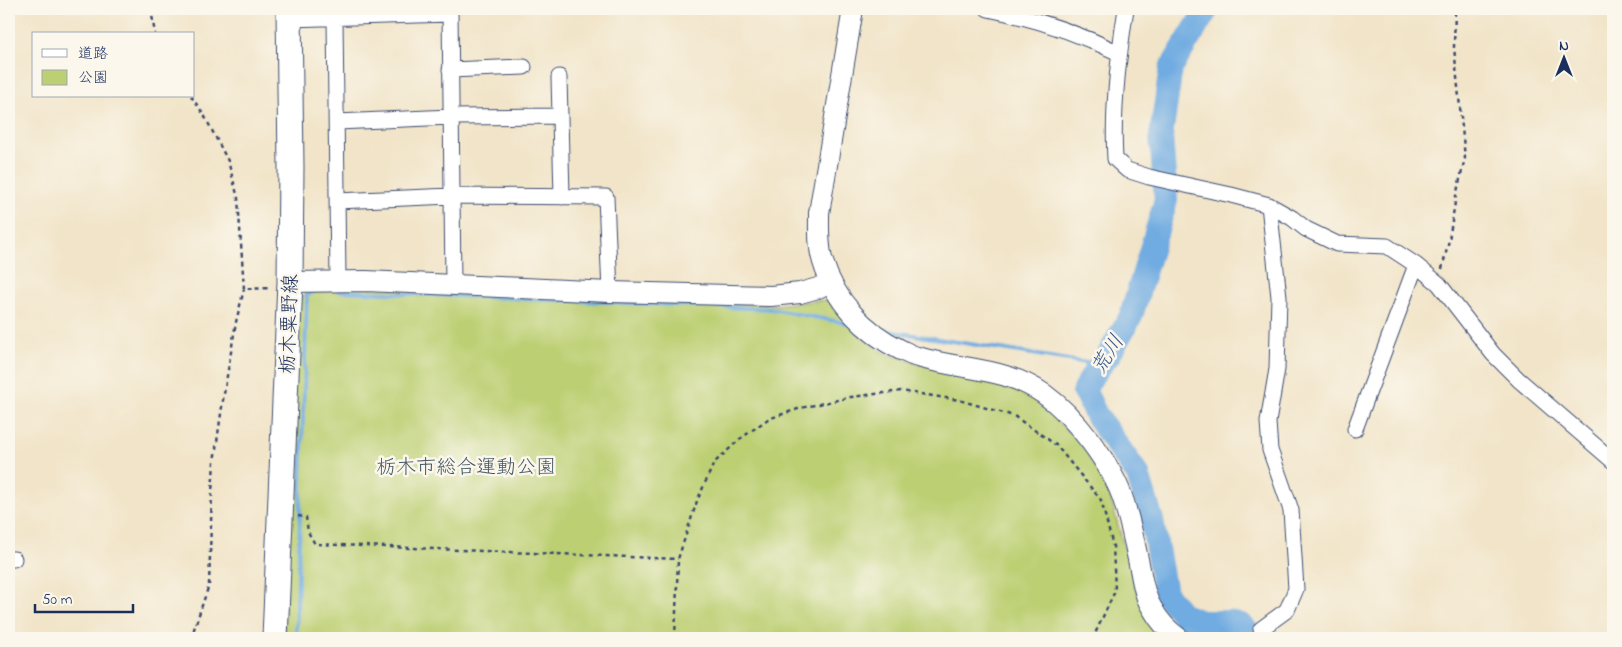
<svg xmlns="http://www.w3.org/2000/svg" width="1622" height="647" font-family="'Indie Flower','Klee One',sans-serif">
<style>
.green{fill:#bccf72;stroke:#6c7f68}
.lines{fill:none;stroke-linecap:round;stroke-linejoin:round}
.stream{stroke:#70abe1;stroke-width:4}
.river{stroke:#70abe1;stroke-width:24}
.minor-casing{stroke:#3b4a6e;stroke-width:17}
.tertiary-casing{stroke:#3b4a6e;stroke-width:22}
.primary-casing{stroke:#3b4a6e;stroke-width:27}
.path{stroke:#3b4a6e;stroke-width:2.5;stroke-dasharray:4 4;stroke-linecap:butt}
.minor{stroke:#fff;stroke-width:15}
.tertiary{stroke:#fff;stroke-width:20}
.primary{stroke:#fff;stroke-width:25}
.labels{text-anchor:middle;stroke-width:5;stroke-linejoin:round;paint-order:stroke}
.street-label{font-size:20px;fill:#1b2f5e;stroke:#fbf7ec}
.park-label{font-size:20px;fill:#435763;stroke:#fbf7ec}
.water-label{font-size:21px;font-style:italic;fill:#395a8c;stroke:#fbf7ec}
</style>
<rect width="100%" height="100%" fill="#fbf7ec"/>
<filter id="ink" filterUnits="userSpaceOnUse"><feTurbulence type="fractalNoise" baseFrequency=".02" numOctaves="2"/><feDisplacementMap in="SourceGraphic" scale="10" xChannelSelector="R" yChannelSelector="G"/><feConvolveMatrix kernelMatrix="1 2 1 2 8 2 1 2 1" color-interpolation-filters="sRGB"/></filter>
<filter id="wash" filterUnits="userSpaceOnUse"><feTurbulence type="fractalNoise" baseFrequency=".0096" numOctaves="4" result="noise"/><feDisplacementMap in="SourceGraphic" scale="20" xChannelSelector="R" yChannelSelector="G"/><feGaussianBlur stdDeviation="1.12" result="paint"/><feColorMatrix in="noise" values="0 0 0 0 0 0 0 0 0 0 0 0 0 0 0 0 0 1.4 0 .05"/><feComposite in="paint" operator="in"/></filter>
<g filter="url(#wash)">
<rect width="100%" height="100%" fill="#f1e4c8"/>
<path class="green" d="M319,286L774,305L827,300L859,335L882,352L930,367L986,378L1027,393L1081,444L1108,490L1139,600L1157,633L1163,638H284L297,303L308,291Z"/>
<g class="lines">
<path class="stream" d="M338,291L771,309L851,324
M883,330L1100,365
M296,638L307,296L316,290"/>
<path class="river" d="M1207,9L1171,68L1161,136L1166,200L1131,316L1108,356L1094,373L1084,390L1096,415L1138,475L1152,520L1165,593L1183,615L1201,622H1228L1241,625L1250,634L1251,638"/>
</g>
</g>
<g filter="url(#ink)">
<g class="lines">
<g class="minor-casing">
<path id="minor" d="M450,9L453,285
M988,9C1033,18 1078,33 1119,53
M1126,9C1118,58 1112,109 1115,159L1127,170L1149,177L1231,195L1269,205L1292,218L1306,229L1337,244L1387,246L1416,265L1439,284L1493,354L1519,380L1613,461
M335,18L338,281
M289,19L450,14
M450,70L524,67
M559,77L562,197
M337,122L451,117L560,116
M337,201L451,196L606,197L610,292
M1355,429L1416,265
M9,559H14
M1265,638L1261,629L1287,610L1296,589L1291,510L1270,450L1268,422L1277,369L1279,297L1269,205"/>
</g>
<g class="tertiary-casing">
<path id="tertiary" d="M853,9L819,213C819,229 818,247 823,262C835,301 864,332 901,350C906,352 912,356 918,357C961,370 1005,367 1044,394C1075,416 1113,466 1124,502C1130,522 1135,544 1139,564C1142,578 1144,596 1152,608C1159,621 1167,630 1179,638
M290,282L366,281L610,292L771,296L800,293L818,288L830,282"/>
</g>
<g class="primary-casing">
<path id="primary" d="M275,638L290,282L291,167L289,9"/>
</g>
<path class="path" d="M151,9L155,34
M191,96L204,115L228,161L238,198L244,289L271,288
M1442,269L1449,240L1456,196L1465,158L1454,47L1455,9
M298,516L306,517L308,532L315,544L678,559
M191,638L209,585L212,492L214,462L223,400L236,322L244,289
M675,638L678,559L697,501L714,463L740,439L768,419L801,408L851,397L901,391L959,400L1014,416L1056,445L1101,500L1113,546L1115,591L1093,638"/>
<use href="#minor" class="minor"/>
<use href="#tertiary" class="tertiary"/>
<use href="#primary" class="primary"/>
</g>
</g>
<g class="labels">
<g class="street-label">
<text transform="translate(288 324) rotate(-88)" y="7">栃木粟野線</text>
</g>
<g class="park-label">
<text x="466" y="473">栃木市総合運動公園</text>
</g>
<g class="water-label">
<text transform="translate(1107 354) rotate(-58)" y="7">荒川</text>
</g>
</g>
<rect width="1622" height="647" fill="none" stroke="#fbf7ec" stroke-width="30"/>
<rect x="32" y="32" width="162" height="65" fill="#fbf7ec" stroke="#a1a7b3"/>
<rect x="42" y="49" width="25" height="8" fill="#ffffff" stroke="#a1a7b3"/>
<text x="78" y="58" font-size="15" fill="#1b2f5e">道路</text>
<rect x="42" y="70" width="25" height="15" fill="#bccf72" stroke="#a1a7b3"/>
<text x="78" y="82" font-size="15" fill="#1b2f5e">公園</text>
<g transform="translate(1564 58)" stroke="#fbf7ec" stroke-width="4" paint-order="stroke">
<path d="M0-4L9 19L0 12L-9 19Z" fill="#1b2f5e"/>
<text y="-8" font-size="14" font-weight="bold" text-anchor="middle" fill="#1b2f5e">N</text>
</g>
<path d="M35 604v8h98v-8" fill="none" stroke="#1b2f5e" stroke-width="2.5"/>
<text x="42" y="604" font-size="15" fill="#1b2f5e" stroke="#fbf7ec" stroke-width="4" paint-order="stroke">50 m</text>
</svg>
